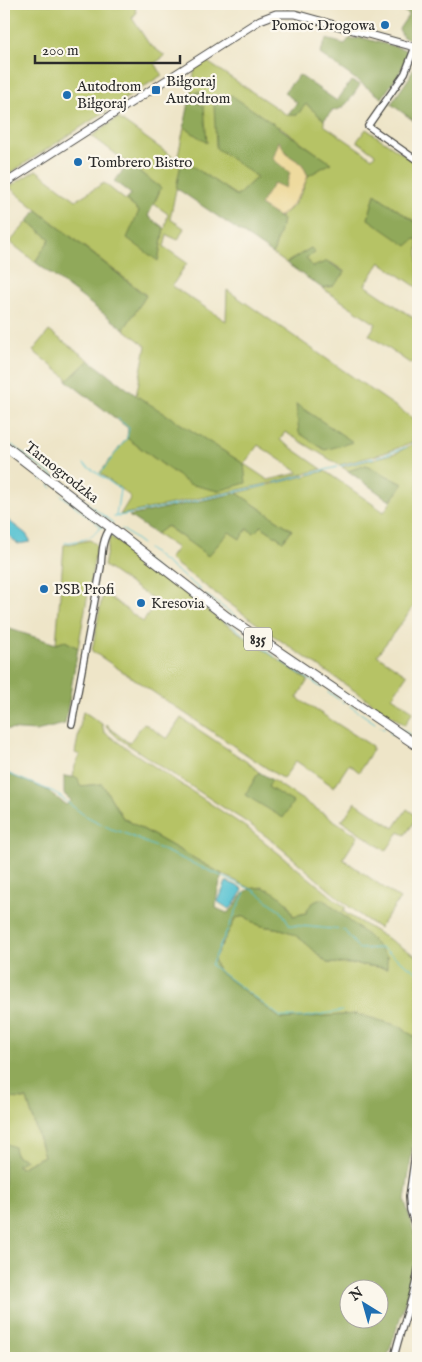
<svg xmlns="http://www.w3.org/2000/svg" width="422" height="1362" font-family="'IM FELL English',serif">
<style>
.green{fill:#b6c365;stroke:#707748;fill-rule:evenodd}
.forest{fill:#90a95a;stroke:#5e6a42;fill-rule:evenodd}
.sand{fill:#eeda9e;stroke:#8c8264}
.water{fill:#58c3d2;stroke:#42777e}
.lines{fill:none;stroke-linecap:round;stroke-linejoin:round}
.stream{stroke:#58c3d2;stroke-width:1}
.minor-casing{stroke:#484743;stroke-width:8}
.tertiary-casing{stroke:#484743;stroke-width:9}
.primary-casing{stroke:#484743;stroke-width:11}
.minor{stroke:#fff;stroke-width:5.5}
.tertiary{stroke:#fff;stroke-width:7}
.primary{stroke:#fff;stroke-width:9}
.poi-dot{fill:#1f6fb2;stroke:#fbf7ec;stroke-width:2}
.labels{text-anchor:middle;stroke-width:4.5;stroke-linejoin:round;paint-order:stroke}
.shield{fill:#fbf7ec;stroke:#696865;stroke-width:1}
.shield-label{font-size:14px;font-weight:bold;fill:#2b2b2b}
.poi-label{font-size:15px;fill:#2b2b2b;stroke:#fbf7ec;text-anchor:start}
.street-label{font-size:15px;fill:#2b2b2b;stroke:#fbf7ec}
</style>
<rect width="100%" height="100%" fill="#fbf7ec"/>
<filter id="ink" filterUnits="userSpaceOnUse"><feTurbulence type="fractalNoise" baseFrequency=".02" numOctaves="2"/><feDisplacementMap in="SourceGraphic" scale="10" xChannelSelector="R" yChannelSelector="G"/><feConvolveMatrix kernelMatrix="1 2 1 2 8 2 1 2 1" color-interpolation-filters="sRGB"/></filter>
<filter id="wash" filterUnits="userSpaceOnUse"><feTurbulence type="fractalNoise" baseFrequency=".0096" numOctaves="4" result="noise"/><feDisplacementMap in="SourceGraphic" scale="20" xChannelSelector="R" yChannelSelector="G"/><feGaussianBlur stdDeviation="1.12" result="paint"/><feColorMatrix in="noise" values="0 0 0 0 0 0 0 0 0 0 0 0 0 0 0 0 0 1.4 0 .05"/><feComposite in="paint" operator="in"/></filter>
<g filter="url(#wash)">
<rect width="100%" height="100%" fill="#eee5c8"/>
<path class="green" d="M4,4H135L136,14L132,18L149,44L165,56L155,63L162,75L4,177Z
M206,61L287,115H297L306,104L324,120V125L372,158L375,154L357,141L366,129L418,164V224L375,194L368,219L418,240V288L380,262L365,285L418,321V355L411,364L369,335L376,324L322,288L333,286L345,272L332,263L320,264L314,268L306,258L311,248L286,263L273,254L283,220L279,217L293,206L302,192L308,176L330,163L279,126L257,177L237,196L182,160L170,219L184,228L178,240L167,235L164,247L187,263L172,286L226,321L227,290L418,422V439C393,452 367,458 339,465L285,432L280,440L322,469L271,483L120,515L131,497L100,473L127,438L189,484L244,464L136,396L146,346L124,329L146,295L37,210L9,187L36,170L76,200L104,183L139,211L158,260L164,228L165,229L168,214L154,204L161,188L92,136L118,118L177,160L184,127L207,142L197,105L199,92L191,93L195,67ZM258,445L298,472V473L268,480L244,464Z
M28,221L50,239L35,262L10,242Z
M49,331L89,360L67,381V378L33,351Z
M418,441V601L377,655L407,675L392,697L413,711L405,725L268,632L169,559L177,548L156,534L166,526L208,555L229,531L261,526L283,541L292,530L237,493L325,471L384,512L403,484L366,465L348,471L342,467L396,453Z
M110,536L223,622L308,680L297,698L372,746V751L359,772L349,764L334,787L296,761L283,779L92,651L103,592L143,622L157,602L104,566Z
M90,540L97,545L78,648L65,641L56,644L64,545Z
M83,711L102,724L104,732L122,745L250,830L346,908L343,910L347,914L418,957V1039L399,1026L357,1014L281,1019L218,971L214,958L236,918L245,916C261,930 266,925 284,930C301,935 315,952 327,963L354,964L386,968L387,956L323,899C314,901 310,904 306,913L293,916L288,903L262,887L252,889L222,874L123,818L102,784L79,786L73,777L75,766L80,755L75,753Z
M181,718L250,764L259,772L246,795L268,786L272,780L358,836L343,859L400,899L379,928C360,917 344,902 327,888C295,860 264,831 227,810L118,738L106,726L107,724L109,726L108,727L129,743L144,723L167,739Z
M355,802L394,828L407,809L418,817L405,835L399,832L386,851L341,820H343Z
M4,1098L27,1099L44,1156L20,1168L17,1164L26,1160L16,1156L5,1144Z"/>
<path class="forest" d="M389,4H418V41L403,37L399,29L409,14Z
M363,38L407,50L408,53L400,72L382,98L320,54L326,39L345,44L349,39Z
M418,58V124L391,104L409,78Z
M299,75L337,101L351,81L360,85C352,96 346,110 332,111L324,120L306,104L297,115H287L297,103L284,92Z
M200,92L198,104L204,106L207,143L184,127L191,93Z
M231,95L331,163L308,176L302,164L288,155L279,141L290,173L285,188L260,205L283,220L273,254L176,188L182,159L237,196L257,177L216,148L214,103Z
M129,164L161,188L148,216L164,228L158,261L127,238L139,211L126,200L131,194L114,181Z
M375,194L418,224V240L415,239L407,246L368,219Z
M37,210L146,296L124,329L35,262L50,239L28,221Z
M311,248L315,253L306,258L313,267L327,261L345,273L333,286L322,288L286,263Z
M89,360L137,396L244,464L246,483L218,491L189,484L127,438L128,428L67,381Z
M296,404L353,442L325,450L299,433Z
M366,465L403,484L390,501L348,471Z
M237,493L292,530L283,541L261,526L254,533L247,529L240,539L229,532L208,556L167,526L156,534L129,516Z
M4,625L10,629L56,644L65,641L78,648L65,724L36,731L4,729Z
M4,772L47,790L66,805L71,800L64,794V776L78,778L80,786L102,784L123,818L222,874L217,895L216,908L227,913C239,905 237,898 245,892C259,882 276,891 286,902C290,906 291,912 293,916L306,913C310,904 313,901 323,899L368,936L387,956V968L354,964L327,963C315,952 300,935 284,930C266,925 261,930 245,916L236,918L214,959L218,971L281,1019L357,1014L399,1026L418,1039V1109L405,1201L415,1236L416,1250L414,1268L403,1309L387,1358H54L46,1352L41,1358H4V1136L5,1143L14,1147L16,1156L27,1160L17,1164L20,1168L44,1156L27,1099L4,1098ZM350,1290H380V1320H350Z
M259,772L272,780L268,787L293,802L283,818L245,795Z"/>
<path class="sand" d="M279,141L288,155L302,164L308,176C301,193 294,206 279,217L260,205L274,183L285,188L290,173L273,159Z"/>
<path class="water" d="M4,517L26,534L30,540V542L18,544L4,531Z
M226,882H228L240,887L243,890L232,907L229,909L218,902Z"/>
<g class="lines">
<path class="stream" d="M6,441H7
M411,444L418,440
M12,445L58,480
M378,457L407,447
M84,464L120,489L116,516
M340,466L374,458
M100,474L127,438L129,428L118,419
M309,474L337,467
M41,479L43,481
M274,483L305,475
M49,485L52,488
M65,486L113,523
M60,494L103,528
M202,499L267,485
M114,517L199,500
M122,529L142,544
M111,534L217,615L275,657
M65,543C81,540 92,540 101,526
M148,549L201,590
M206,595L253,629
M281,661L322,688
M328,692L344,703
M352,696L385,718
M350,706L375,723
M389,721L418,740
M380,727L384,729
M389,732L418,752
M4,772L54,792L84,815L111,829L122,832L255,891L281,911L290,925L344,930L359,949L382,948L418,973
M245,892L211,965L281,1017H304L342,1011"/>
</g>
</g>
<g filter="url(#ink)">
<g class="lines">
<g class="minor-casing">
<path id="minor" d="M415,47L405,73L368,126L418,161
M72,724L101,567C102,552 102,539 111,527
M418,1133L409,1197L410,1210L418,1236
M394,1358C400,1328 414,1300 418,1269"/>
</g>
<g class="tertiary-casing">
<path id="tertiary" d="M4,184L260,20L276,14H295L418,48"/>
</g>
<g class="primary-casing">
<path id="primary" d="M4,445L227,617L418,746"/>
</g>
<use href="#minor" class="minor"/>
<use href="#tertiary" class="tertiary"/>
<use href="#primary" class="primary"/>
</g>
</g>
<g class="poi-dot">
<circle cx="385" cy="25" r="5"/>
<rect x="151" y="85" width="10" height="10" rx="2.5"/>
<circle cx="67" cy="95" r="5"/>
<circle cx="78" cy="162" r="5"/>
<circle cx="44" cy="589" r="5"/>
<circle cx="141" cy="603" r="5"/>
</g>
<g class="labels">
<rect class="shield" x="244" y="627.5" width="28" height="23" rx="4"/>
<g class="shield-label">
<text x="258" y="644">835</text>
</g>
<g class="poi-label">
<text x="375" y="30" text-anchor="end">Pomoc Drogowa</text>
<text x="166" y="86">Biłgoraj<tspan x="166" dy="17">Autodrom</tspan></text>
<text x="77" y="91">Autodrom<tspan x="77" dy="17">Biłgoraj</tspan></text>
<text x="88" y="167">Tombrero Bistro</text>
<text x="54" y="594">PSB Profi</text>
<text x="151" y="608">Kresovia</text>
</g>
<g class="street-label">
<text transform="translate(62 472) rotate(38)" y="5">Tarnogrodzka</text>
</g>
</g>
<rect width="422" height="1362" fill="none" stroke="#fbf7ec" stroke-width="20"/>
<g transform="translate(364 1304) rotate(323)"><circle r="24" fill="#fbf7ec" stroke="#a8a59f"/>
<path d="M0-4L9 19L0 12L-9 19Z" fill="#1f6fb2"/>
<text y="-8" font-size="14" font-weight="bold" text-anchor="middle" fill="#2b2b2b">N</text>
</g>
<path d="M35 55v8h145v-8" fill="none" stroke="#2b2b2b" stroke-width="2.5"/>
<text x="42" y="55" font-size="15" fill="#2b2b2b" stroke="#fbf7ec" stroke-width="4" paint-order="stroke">200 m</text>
</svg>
